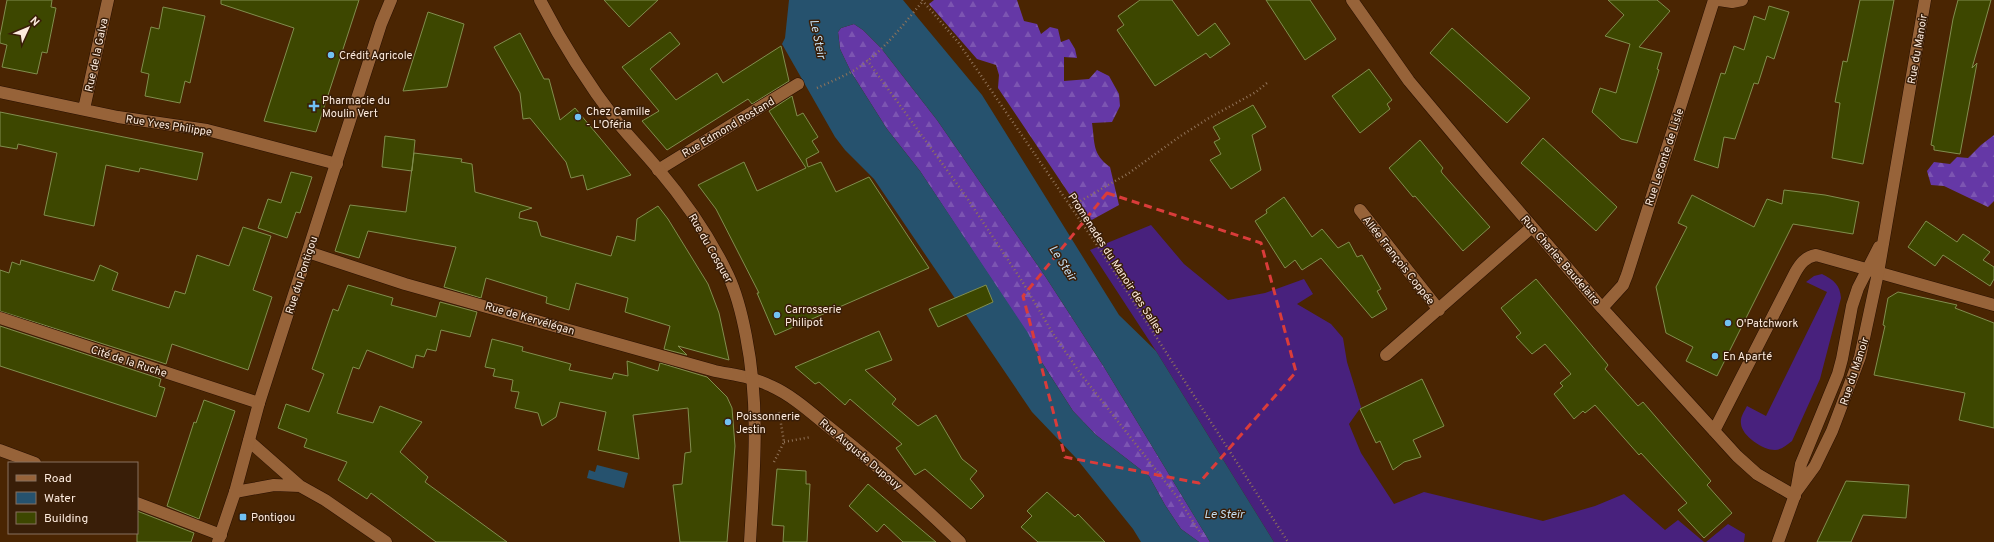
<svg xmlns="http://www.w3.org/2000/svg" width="1994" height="542" font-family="Overpass,sans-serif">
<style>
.grass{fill:#48217d}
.forest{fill:url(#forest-firs)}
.water{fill:#26526e}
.building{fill:#3d4700;stroke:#818e4e}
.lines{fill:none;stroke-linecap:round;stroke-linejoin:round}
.service-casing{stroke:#291000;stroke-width:13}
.minor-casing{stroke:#291000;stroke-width:13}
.tertiary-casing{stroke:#291000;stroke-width:13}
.secondary-casing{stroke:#291000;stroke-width:13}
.path{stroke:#91745a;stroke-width:2.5;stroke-dasharray:1 3;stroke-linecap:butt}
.service{stroke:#976339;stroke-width:12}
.minor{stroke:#976339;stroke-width:12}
.tertiary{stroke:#976339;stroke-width:12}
.secondary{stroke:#976339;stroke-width:12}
.marked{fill:none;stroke:#da3c3a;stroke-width:3;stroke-dasharray:8 5;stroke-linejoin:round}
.poi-dot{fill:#71c1f4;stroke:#391e08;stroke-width:1.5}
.labels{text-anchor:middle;stroke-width:3;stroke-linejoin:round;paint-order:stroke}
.street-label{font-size:11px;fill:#fdebde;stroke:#391e08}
.poi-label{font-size:11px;fill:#fdebde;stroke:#391e08;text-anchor:start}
.water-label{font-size:12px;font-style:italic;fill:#c2ddf0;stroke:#391e08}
</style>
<defs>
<pattern id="forest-firs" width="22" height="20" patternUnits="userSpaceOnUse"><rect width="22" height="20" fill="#6538a6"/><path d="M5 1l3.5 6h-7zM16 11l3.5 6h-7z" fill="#7c55b2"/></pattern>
</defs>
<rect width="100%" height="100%" fill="#4a2502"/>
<path class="grass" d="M1151,225L1184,264L1228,300L1265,293L1304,279L1313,294L1297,304L1331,324L1343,338L1347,362L1361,407L1349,424L1361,453L1394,504L1424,492L1543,521L1595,506L1624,494L1665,530L1678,520L1704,542H1274L1156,351L1090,250Z
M1822,274C1834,280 1840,285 1841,298L1820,379L1792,441C1787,445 1781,450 1775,450C1763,450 1742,436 1741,424C1740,417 1744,412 1747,406L1766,416L1827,292L1806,282L1814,276Z
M1728,524L1745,534L1744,542H1706Z"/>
<path class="forest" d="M934,0H1017L1024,21L1037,24L1041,34L1050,27L1058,29L1061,42L1069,39L1075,49L1077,58L1064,57V81L1089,79L1097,70L1109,76L1119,94L1120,106L1112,122L1092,123C1095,143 1092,154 1110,167L1119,205L1088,222L998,88L999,75L996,65L977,59L929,4Z
M854,24L863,30L881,48L937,120L1045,276L1104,367L1210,542H1199L1181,529L1165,505L1149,476L1096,435L1073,411L1041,361L1027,333L920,171L887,129L851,72L840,49L838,32L841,28Z
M1994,135V201L1988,207L1944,186L1931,185L1927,171L1934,162L1950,164L1957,157L1968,158L1981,145Z"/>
<path class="water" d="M789,0H903L982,95L1119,315L1156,351L1274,542H1210L1104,367L1045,276L937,120L881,48L863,30L854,24L841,28L838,32L840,49L851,72L887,129L920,171L1028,333L1041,361L1073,411L1096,435L1149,476L1165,505L1181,529L1199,542H1141L1133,529L1076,458L1032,412L874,179L845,150L835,137L782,44L785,38Z
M597,465L628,473L624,488L587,478L589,470L595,472Z"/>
<path class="building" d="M7,0H52L51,7L56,8L47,53L42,52L37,74L2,67L7,45L0,43V36Z
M221,0H359L316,132L264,121L294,28L221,4Z
M604,0H658L629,27Z
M1140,0H1172L1198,36L1215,23L1230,44L1210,58L1206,53L1155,86L1117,30L1124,25L1118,16Z
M1266,0H1310L1336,39L1305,60Z
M1608,0H1657L1670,11L1639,47L1662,53L1657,69L1659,70L1637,143L1621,139L1592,112L1600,88L1616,93L1630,44L1605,36L1624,15Z
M1860,0H1894L1863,164L1832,158L1840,103L1835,102L1843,61L1847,62Z
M1958,0H1991L1972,68L1977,63L1960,154L1934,150V146L1931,145L1953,19Z
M1769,6L1789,12L1774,59L1767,56L1758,84L1754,83L1735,139L1724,137L1718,168L1694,160L1721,73L1725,74L1734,46L1744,50L1754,16L1765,20Z
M163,7L205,16L190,83L185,81L180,103L145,96L149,74L141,72L151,27L159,29Z
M428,12L464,24L447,87L403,91Z
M1452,28L1530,98L1507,123L1430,53Z
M670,32L680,44L650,69L676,100L717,73L723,83L781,46L789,81L752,104L748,99L667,150L642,121L659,111L622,67Z
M520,33L544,79H549L560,120L575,108L631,175L587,190L583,175L571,178L566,162L530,118L523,119L520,93L494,47Z
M1369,69L1392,100L1387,104L1390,109L1360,133L1332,96Z
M792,96L797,116L803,113L818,137L812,141L819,152L806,159L808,167L821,162L836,192L869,177L929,268L775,335L757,293H759L716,209L698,185L744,162L757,191L806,168L769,111Z
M1253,105L1266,127L1252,135L1261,170L1231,189L1210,160L1221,154L1214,142L1220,139L1213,127Z
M0,112L203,153L197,180L140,168L139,172L106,165L94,226L44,215L57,153L18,144L17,149L0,146Z
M385,136L415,140L412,171L382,167Z
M1543,138L1617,207L1596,231L1521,163Z
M1420,140L1443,168L1441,171L1442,173L1490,227L1463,251L1415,196L1413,197L1389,168Z
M414,153L462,159L461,162L472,164L475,192L532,208L520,212L519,218L537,222L541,236L611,256L617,236L635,241L637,219L658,206L668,219L708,284L719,313L729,360L678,346L687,355L664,349L670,326L625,312L628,298L576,283L569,310L546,303L547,297L486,278L481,298L444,287L456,247L368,231L359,258L335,251L350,205L406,212Z
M291,172L312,177L300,213L296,212L287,238L258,228L268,199L281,203Z
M1784,190L1825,195L1859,202L1853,234L1793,224L1717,376L1686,361L1693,347L1666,333L1656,287L1687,227L1678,223L1692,195L1754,227L1767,199L1782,204Z
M1284,197L1312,237L1322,229L1338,248L1349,242L1357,257L1362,255L1381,289L1377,291L1387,309L1372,318L1321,258L1302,270L1295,260L1285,268L1255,221L1267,213L1266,210Z
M1926,221L1957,242L1963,234L1990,252L1983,260L1994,267V279L1990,286L1943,255L1935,266L1908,247Z
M243,227L271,236L253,290L272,297L248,370L172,344L166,364L0,311V270L9,273L12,262L20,265L21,260L94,281L100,265L118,273L112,290L169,308L175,291L185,294L197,255L229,266Z
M1536,279L1608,365L1605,369L1638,406L1643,402L1711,481L1707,485L1732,513L1704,538L1678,510L1687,503L1641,453L1639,455L1595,405L1585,413L1583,411L1574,419L1554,394L1563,386L1560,383L1571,374L1545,344L1532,354L1516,337L1521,333L1501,308Z
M348,285L393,298L391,305L436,317L440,302L477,312L470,337L441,330L436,351L427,349L424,357L416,355L413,368L367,350L359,369L353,367L337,413L373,423L380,406L422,422L400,452L428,477L425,482L507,542H436L371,493L367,499L338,480L347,462L304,447L307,439L278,428L286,404L309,412L324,374L312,369L333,309L338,311Z
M986,285L993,302L938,327L929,309Z
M1898,292L1957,305L1955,308L1994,323V428L1959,420L1965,393L1874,375L1885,326L1883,325L1888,298Z
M0,326L161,379L159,386L165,388L156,417L0,366Z
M879,331L892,360L865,370L896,399L892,404L918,426L936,415L962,459L977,471L970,479L984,496L971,509L925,469L915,475L896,448L902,444L850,399L845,405L819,382L815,384L795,367Z
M492,339L523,347L522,351L571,364L569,370L612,379L614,373L628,376L627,361L658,371L660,363L707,377L727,397L732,408L735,446L727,542H680L673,485L682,484L685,453L691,452L688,408L633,415L639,459L598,450L606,412L560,402L556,417L542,426L538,413L515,408L519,392L511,391L513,380L493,376L495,369L485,367Z
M1422,379L1444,426L1413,440L1421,457L1404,462L1393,470L1380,441L1376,443L1360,409Z
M204,400L235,411L199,519L167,506L194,422L196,423Z
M777,469L806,471V484H810L807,542H783L784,526L772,525Z
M1846,481L1909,485L1906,518L1863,515L1851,542H1817Z
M868,484L897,509L936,542H903L884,524L877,532L849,506Z
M1047,492L1075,517L1078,514L1105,542H1038L1021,527L1032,516L1027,511Z
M137,511L194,533L191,542H137Z"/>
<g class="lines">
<g class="service-casing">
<path id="service" d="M0,450L35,463
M137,503L221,535"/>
</g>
<g class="minor-casing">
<path id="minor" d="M1352,0L1409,81L1485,172L1602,308L1737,456L1757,474L1795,496
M1719,0L1732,2L1742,0
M0,92L118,117L207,130L337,164
M84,109L108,0
M658,170L798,84
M1360,210L1439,310
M308,252L405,284L715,371C734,375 753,377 771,386C791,395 808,410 825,424C872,461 917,500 960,542
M1602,308L1623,285L1627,275L1714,0
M0,318L259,403
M1386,355L1532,227
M1714,431L1795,273C1800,264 1805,257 1816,255L1994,305"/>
</g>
<g class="tertiary-casing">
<path id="tertiary" d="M540,0C562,43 588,84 618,123C631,139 645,153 658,169C685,201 710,237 728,275C737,294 742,315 746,336C760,406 754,472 750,542
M249,441L300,486L325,500L386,542
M235,492L274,485L300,486
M1796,492L1815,466L1832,431L1860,357L1878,273L1925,0
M1778,542L1796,492L1801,464L1838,374L1842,359L1852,306L1858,288L1879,247"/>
</g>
<g class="secondary-casing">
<path id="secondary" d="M218,542L235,492L259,403L381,24L391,0"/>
</g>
<path class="path" d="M922,0L958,42L1099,248L1288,542
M867,60L965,195L1022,281L1052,332L1080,373L1178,498L1201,534
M817,88C828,83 840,78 851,72C880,56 902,26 923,1
M1070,207L1129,173L1179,137L1209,118L1256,92L1267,83
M784,442L811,437
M774,462L784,442L779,412"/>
<use href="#service" class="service"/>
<use href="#minor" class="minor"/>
<use href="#tertiary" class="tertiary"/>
<use href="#secondary" class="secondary"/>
</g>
<path class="marked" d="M1107,193L1261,243L1296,372L1199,483L1065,457L1023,296Z"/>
<g class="poi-dot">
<circle cx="331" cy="55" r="4"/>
<path d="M312 100h4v4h4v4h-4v4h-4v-4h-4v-4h4z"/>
<circle cx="578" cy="117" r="4"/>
<circle cx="777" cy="315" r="4"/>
<circle cx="1728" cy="323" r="4"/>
<circle cx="1715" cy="356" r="4"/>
<circle cx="728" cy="422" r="4"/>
<rect x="239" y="513" width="8" height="8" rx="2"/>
</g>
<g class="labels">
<g class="street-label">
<text transform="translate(1917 49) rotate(-80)" y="4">Rue du Manoir</text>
<text transform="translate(96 55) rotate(-78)" y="4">Rue de la Galva</text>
<text transform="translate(169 125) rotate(9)" y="4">Rue Yves Philippe</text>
<text transform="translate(728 127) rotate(-31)" y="4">Rue Edmond Rostand</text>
<text transform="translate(1664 157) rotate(-72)" y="4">Rue Leconte de Lisle</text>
<text transform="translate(711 248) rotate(60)" y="4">Rue du Cosquer</text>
<text transform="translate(1399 260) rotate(52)" y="4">Allée François Coppée</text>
<text transform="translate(1561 260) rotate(49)" y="4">Rue Charles Baudelaire</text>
<text transform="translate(1116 263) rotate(57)" y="4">Promenades du Manoir des Salles</text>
<text transform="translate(301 275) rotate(-72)" y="4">Rue du Pontigou</text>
<text transform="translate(530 318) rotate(16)" y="4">Rue de Kervélégan</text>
<text transform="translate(129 361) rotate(18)" y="4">Cité de la Ruche</text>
<text transform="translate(1854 371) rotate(-72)" y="4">Rue du Manoir</text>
<text transform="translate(861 454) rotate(40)" y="4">Rue Auguste Dupouy</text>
</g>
<g class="poi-label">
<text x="339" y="59">Crédit Agricole</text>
<text x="322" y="104">Pharmacie du<tspan x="322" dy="13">Moulin Vert</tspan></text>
<text x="586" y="115">Chez Camille<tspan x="586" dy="13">- L'Oféria</tspan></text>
<text x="785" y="313">Carrosserie<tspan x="785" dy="13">Philipot</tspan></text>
<text x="1736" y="327">O'Patchwork</text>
<text x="1723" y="360">En Aparté</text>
<text x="736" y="420">Poissonnerie<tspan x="736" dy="13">Jestin</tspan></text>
<text x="251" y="521">Pontigou</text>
</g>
<g class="water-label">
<text transform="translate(818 39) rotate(78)" y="4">Le Steir</text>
<text transform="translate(1063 263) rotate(57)" y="4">Le Steir</text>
<text x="1224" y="518">Le Steïr</text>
</g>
</g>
<rect x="8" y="462" width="130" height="72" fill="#391e08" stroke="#87705e"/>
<rect x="16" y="475" width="20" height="6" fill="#976339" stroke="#87705e"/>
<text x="44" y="482" font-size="12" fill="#fdebde">Road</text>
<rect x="16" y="492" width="20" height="12" fill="#26526e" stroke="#87705e"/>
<text x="44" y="502" font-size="12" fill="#fdebde">Water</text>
<rect x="16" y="512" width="20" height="12" fill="#3d4700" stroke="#87705e"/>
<text x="44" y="522" font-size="12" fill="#fdebde">Building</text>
<g transform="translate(28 28) rotate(46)" stroke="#391e08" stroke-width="3" paint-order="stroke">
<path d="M0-3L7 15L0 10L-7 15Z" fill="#fdebde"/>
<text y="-6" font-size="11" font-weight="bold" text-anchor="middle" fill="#fdebde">N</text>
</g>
</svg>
